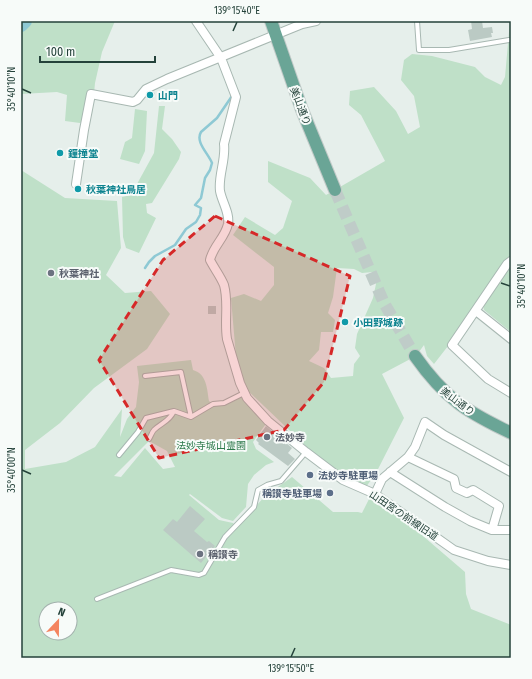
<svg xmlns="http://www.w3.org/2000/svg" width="532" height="679" font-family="'Fira Sans Condensed','Noto Sans JP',sans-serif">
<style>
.green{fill:#bfe0c8;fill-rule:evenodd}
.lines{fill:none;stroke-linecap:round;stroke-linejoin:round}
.stream{stroke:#8ec9d4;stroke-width:2.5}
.river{stroke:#8ec9d4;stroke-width:14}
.building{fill:#bbcac4}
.primary-tunnel{stroke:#bfccc8;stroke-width:12;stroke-dasharray:12 6;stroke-linecap:butt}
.service-casing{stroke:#a8b8b2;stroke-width:6}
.minor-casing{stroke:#a8b8b2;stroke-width:10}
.primary-casing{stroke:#c2cac8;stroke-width:14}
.service{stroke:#fff;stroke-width:4}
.minor{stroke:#fff;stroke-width:8}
.primary{stroke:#6aa596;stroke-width:12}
.marked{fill:#d62828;fill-opacity:0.2;stroke:#d62828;stroke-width:3;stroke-dasharray:8 5;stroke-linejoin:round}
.ticks{fill:none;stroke:#24423a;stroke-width:1.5}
.culture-dot{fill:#0f9aa8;stroke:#f7fbf9;stroke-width:1.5}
.worship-dot{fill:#6b7280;stroke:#f7fbf9;stroke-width:1.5}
.service-dot{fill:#5c6f8a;stroke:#f7fbf9;stroke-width:1.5}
.labels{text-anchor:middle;stroke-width:4;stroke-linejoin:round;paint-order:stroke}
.culture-label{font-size:10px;font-weight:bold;fill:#0d838f;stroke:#f7fbf9;text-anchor:start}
.street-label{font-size:10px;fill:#24423a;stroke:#f7fbf9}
.worship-label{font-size:10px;font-weight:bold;fill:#5b616d;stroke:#f7fbf9;text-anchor:start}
.park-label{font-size:10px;fill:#2d7a4b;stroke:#f7fbf9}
.service-label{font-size:10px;font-weight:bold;fill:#4e5e75;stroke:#f7fbf9;text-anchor:start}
.neatline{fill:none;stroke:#24423a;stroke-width:1.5}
.ticks-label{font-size:10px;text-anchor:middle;fill:#24423a}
</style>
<rect width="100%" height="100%" fill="#e6efeb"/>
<path class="green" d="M34,21H115L102,52L95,83L92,114L80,123L65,121L67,95L57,92L21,94V32Z
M510,21H511V261L452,345L448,346L434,364L427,356L424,345L416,356L382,374L404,418L376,473L366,487L330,469L245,388L236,357L231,298L244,294L261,301L274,285V267L233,235L245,217L275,235L283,228L292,201L268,182V161L310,178L326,195L385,161L361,115L349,105L350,91L374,87L396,111L408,134L420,127L414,96L401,80L404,60L412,54L432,56L475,67L485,77L501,85L505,77ZM337,268L354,269L362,273L373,272L376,284L373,298L357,334L355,348L360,356L354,364L353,376L331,378L324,368L309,361L319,350L321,332H333L335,320L328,313L333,297Z
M159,106H165L162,129L172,139L181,152L179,159L152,203L146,204L147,213L156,218L139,253L126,248L123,237L122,197L131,195L154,153Z
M135,109L147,111L145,151L139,164L120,159L125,142L132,138Z
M21,170L65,198L117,201L121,248L106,275L125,293L151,291L170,314L147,349L94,388L60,423L25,450V469L66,462L95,447L122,409L120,437L127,419L136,407L139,382L137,366L191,360L193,370C207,374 207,389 209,401L213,404L224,403L244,393L268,421L253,442L256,449L274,462L266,465L254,475L248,484L246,507L233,521L222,518L190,494L189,495L219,520L233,523L237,527L265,496L292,477L333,512H358L362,513L370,497L409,524L465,572L466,594L471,609L511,625V658H21ZM149,441L167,451L175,467L163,469L145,448L121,477L114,476ZM46,609H70V633H46Z
M511,265V332L484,310L483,306Z"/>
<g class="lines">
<path class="stream" d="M145,268L149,262L155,256L175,245L186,229L196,222L200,215L201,208L195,205L201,198L205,178L210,170L212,163C208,153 195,142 201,132L217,118L232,96"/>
<path class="river" d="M21,25L25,21"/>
</g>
<path class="building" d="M471,21H482L483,28L492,27L493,33H491L492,37L470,41L468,30L472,29Z
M152,92L155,93L153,99L146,97Z
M58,149L64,151L62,157L56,155Z
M208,306H216V314H208Z
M266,426L292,448L288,453L295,459L288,466L258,444L259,443L256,440Z
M190,506L205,519L194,531L207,542L209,541L215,546L201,563L163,530L173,519L177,522Z"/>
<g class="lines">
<path class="primary-tunnel" d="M335,190L384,303L415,356"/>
<g class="service-casing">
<path id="service" d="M417,21L419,50H449L509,40
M145,376L181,372L191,417
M149,439C151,436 152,432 154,430C161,423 170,421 174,411
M119,455L138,432L146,418L174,411L191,417L213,404L224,403L244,393
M97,599L171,570L199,575L204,573L225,537L254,507L258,490L267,485L281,481L306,452"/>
</g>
<g class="minor-casing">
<path id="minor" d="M196,21L221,58L236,97L224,144C226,160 218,176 220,191C222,202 230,213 228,224C225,238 213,246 210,260C214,268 221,277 224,285C229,303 224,321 227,339L240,383L247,398L268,421L306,452L343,480L375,494L454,550L488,561L511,565
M76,184L84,130L91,94L133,102L137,100L146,89L167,79L302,24L316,21
M511,261L507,264L452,345L488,379L511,393
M476,311L511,339
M408,457L454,479L456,488L467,493L473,490L499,506L492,530
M390,472L445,507L470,521L492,530H511
M375,494L382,479L408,457L415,447L425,422L444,435L511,472"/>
</g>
<g class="primary-casing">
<path id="primary" d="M271,21L302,110L335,190
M415,356C427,373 440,389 457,402C473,415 493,424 511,433"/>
</g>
<use href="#service" class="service"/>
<use href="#minor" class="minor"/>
<use href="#primary" class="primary"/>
</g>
<path class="marked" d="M215,216L350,276L324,382L284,430L159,458L99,360L163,260Z"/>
<path class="ticks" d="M233,31L237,22M22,89L31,93M501,283L510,286M22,470L31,474M291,657L295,648"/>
<g class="culture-dot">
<circle cx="150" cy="95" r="4"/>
<circle cx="60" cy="153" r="4"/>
<circle cx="78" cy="189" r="4"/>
<circle cx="345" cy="322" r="4"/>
</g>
<g class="worship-dot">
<circle cx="51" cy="273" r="4"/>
<circle cx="267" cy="437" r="4"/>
<circle cx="200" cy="554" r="4"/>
</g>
<g class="service-dot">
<circle cx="310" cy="475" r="4"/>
<circle cx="330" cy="493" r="4"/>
</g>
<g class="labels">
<g class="culture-label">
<text x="158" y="99">山門</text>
<text x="68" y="157">鐘撞堂</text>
<text x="86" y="193">秋葉神社鳥居</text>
<text x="353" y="326">小田野城跡</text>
</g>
<g class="street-label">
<text transform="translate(301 106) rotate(69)" y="4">美山通り</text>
<text transform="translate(458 401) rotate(37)" y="4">美山通り</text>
<text transform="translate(404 515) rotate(34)" y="4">山田宮の前線旧道</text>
</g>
<g class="worship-label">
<text x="59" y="277">秋葉神社</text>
<text x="275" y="441">法妙寺</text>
<text x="208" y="558">稱讃寺</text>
</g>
<g class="park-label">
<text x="211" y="449">法妙寺城山霊園</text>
</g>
<g class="service-label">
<text x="318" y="479">法妙寺駐車場</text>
<text x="322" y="497" text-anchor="end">稱讃寺駐車場</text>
</g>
</g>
<rect width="532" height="679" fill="none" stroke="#f7fbf9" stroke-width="44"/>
<g transform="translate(58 621) rotate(22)"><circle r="19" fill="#f7fbf9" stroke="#a3b1ad"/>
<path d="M0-3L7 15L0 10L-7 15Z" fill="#f4845f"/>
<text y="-6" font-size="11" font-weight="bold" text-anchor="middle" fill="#24423a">N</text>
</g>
<path d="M40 56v6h115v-6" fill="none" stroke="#24423a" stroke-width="2"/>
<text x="46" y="56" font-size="12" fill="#24423a" stroke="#f7fbf9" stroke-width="3" paint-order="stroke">100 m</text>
<rect x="22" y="22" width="488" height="635" class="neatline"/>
<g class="ticks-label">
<text x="237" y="14">139°15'40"E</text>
<text transform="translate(11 89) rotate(-90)" y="4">35°40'10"N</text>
<text transform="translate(521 286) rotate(-90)" y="4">35°40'10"N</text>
<text transform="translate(11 470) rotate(-90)" y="4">35°40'00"N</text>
<text x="291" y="672">139°15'50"E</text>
</g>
</svg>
